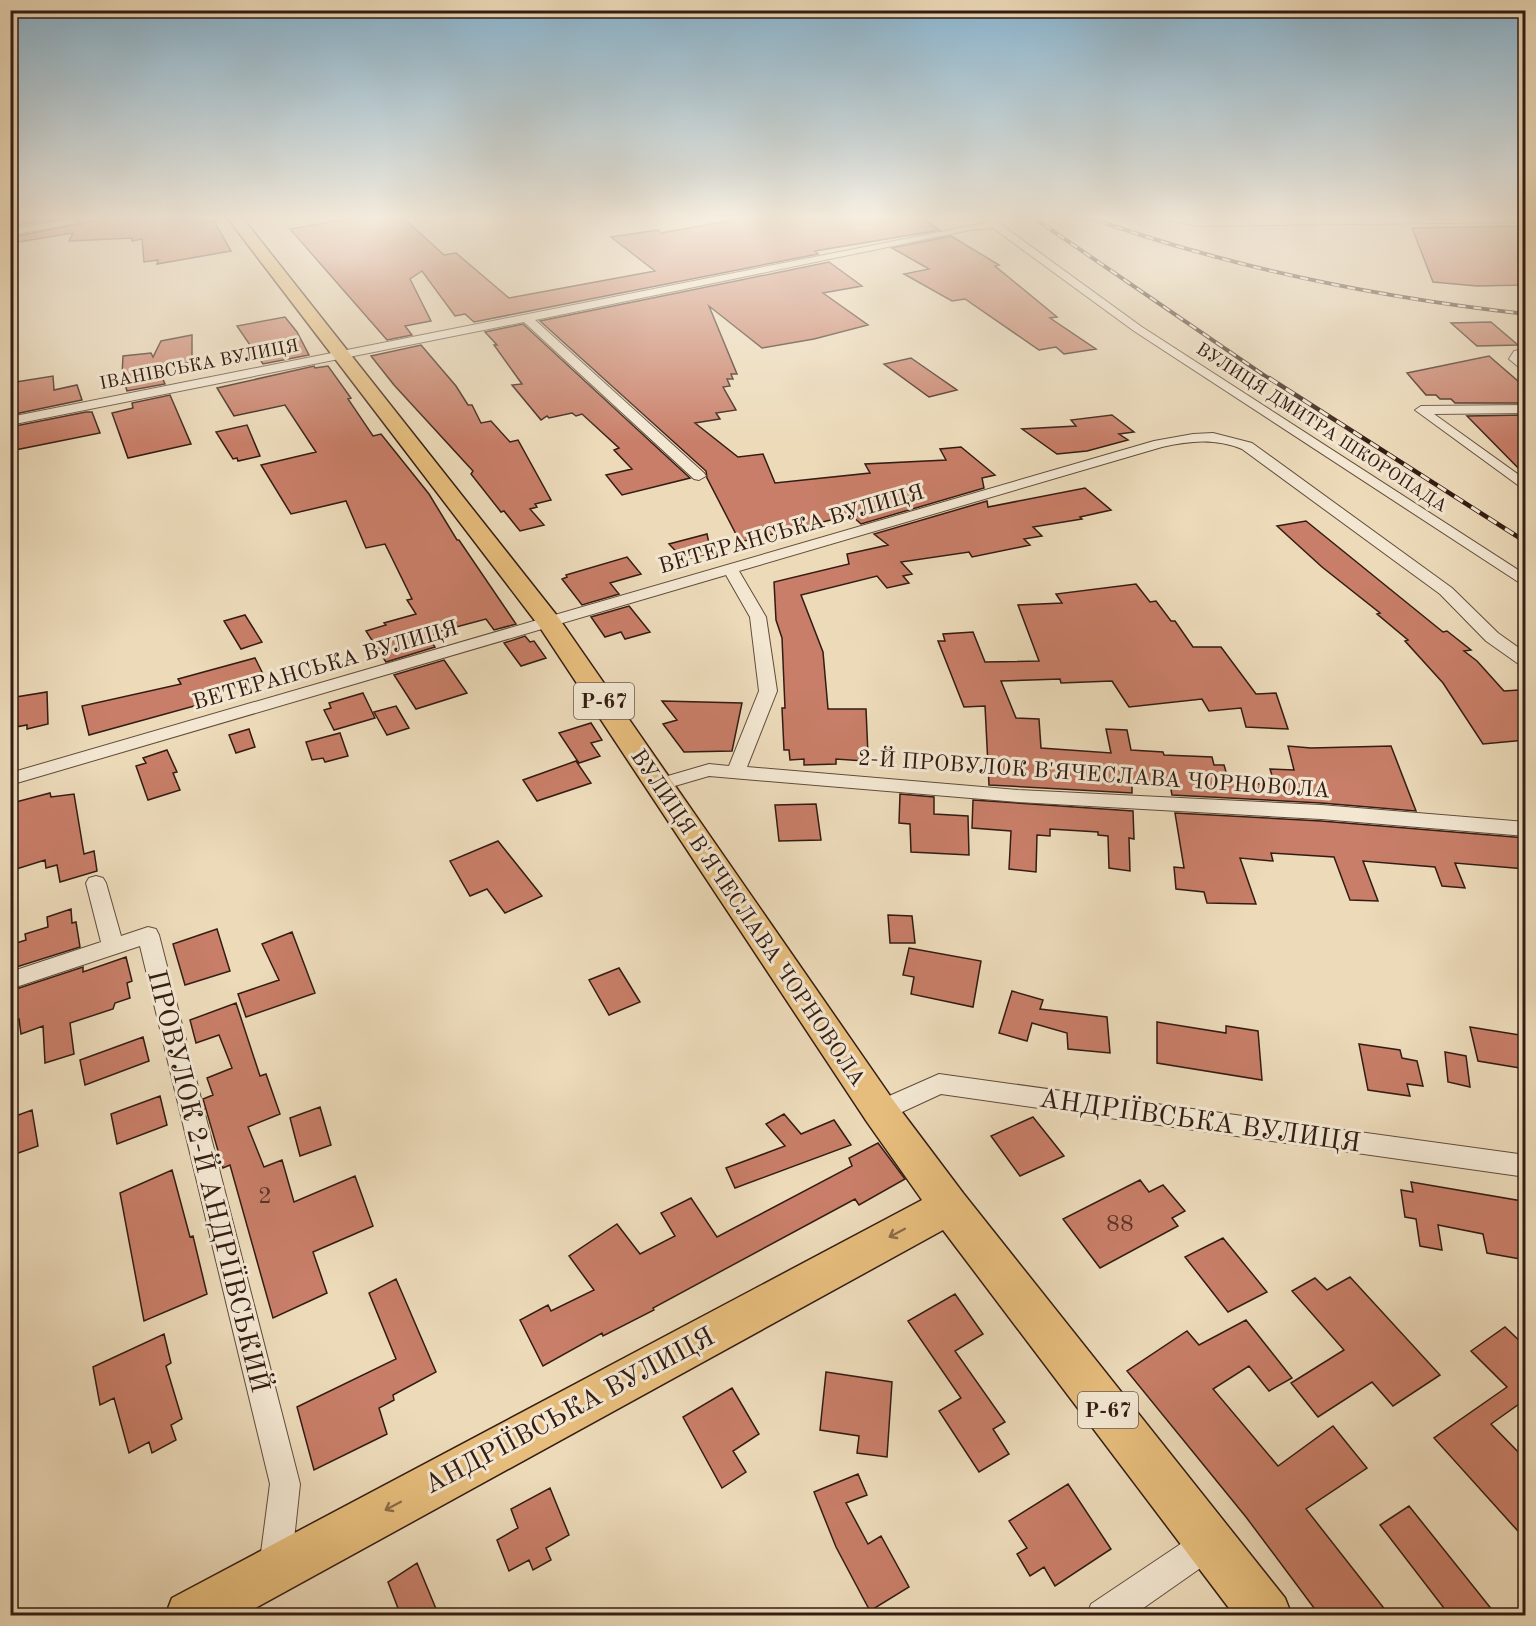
<svg xmlns="http://www.w3.org/2000/svg" width="1536" height="1626" font-family="'Old Standard TT',serif">
<style>
.building{fill:#c87e68;stroke:#331c13;stroke-width:1.5}
.lines{fill:none;stroke-linecap:round;stroke-linejoin:round}
.minor-casing{stroke:#614c3c;stroke-width:2}
.primary-casing{stroke:#331c13;stroke-width:3}
.minor{fill:#f3e7d2;fill-rule:evenodd}
.primary{fill:#e6bd7c;fill-rule:evenodd}
.rail-far1-casing{stroke:#331c13;stroke-width:4}
.rail-casing{stroke:#331c13;stroke-width:4.5}
.rail-far1{stroke:#f3e7d2;stroke-width:2;stroke-dasharray:8;stroke-linecap:butt}
.rail{stroke:#f3e7d2;stroke-width:3;stroke-dasharray:10;stroke-linecap:butt}
.oneway{stroke:#8c6c48}
.labels{text-anchor:middle;stroke-width:6;stroke-linejoin:round;paint-order:stroke}
.far-street-label{font-size:18px;fill:#331c13;stroke:#f3e7d2}
.shield{fill:#f3e7d2;stroke:#6d594c;stroke-width:1.5}
.shield-label{font-size:21px;font-weight:bold;fill:#331c13}
.street-label{font-size:22px;fill:#331c13;stroke:#f3e7d2}
.near-number-label{font-size:24px;fill:#583428}
.near-street-label{font-size:27px;fill:#331c13;stroke:#f3e7d2}
</style>
<rect width="100%" height="100%" fill="#ecdab9"/>
<filter id="stains"><feTurbulence type="fractalNoise" baseFrequency=".00333" numOctaves="4"/><feColorMatrix values="0 0 0 0 .2 0 0 0 0 .09 0 0 0 0 .02 0 0 0 .5 -.17"/></filter>
<radialGradient id="worn" r=".72"><stop offset=".6" stop-color="#630" stop-opacity="0"/><stop offset="1" stop-color="#630" stop-opacity=".3"/></radialGradient>
<path class="building" d="M10,216H76L13,226Z
M119,216H179L183,221L203,218L205,222L214,221L231,251L157,264L158,260L144,262L142,239L132,241V238L69,241L73,233L19,242L17,236Z
M365,216H401L444,255L456,253L509,298L655,271L611,237L658,230L661,233L756,216H917L940,230L815,251L818,254L474,322L465,314L455,316L422,271L410,279L431,321L405,326L412,335L387,340L290,229Z
M1526,226V285L1477,286L1433,282L1412,228Z
M951,236L999,265L995,266L1057,317L1050,318L1096,349L1064,354L1056,347L1039,350L965,299L952,301L904,274L929,269L892,248Z
M829,262L862,286L823,293L868,325L814,339L762,348L709,306L737,374H731L733,379H727L730,386L723,387L736,410L716,413L720,419L695,423L738,457L763,454L775,483L870,473L865,464L946,460L940,449L961,447L995,475L982,478L984,488L861,524L851,515L740,542L707,478L706,471L540,321Z
M285,317L297,332L309,355L263,364L237,326Z
M1491,322L1518,345L1477,346L1451,323Z
M523,324L690,478L622,495L606,475L632,469L614,450L619,448L582,414L576,416L572,413L549,418L547,416L541,420L512,385L522,384L494,345H497L485,332Z
M192,335V362L157,366L165,384L127,391L122,375L123,356L151,353L153,357L161,341Z
M421,345L456,386L468,405H472L481,423L491,421L510,442L518,440L551,500L535,504L537,507L530,509L544,525L520,531L504,511L501,512L471,474L473,471L394,385L371,356Z
M1489,356L1526,388V403H1455L1451,399H1440L1436,395H1426L1407,373Z
M911,358L957,390L929,397L884,364Z
M314,366L315,368L328,366L351,398L348,399L373,436L381,434L429,494L457,540H459L516,624L494,630L486,619L441,631L428,637L435,647L386,662L366,631L386,625L384,623L416,614L407,600L412,599L385,544L366,548L346,501L291,514L261,465L316,452L285,405L234,416L217,388Z
M53,376L54,390L77,385L82,400L10,415V383Z
M170,395L191,444L128,458L112,413L133,408L132,403Z
M86,412H92L100,433L10,451V427Z
M1112,415L1134,432L1119,434L1128,440L1087,451L1057,454L1022,429L1076,426L1071,420Z
M1526,415V476L1467,416Z
M247,425L260,456L238,461L237,458L233,459L216,432Z
M1085,488L1111,510L1080,517L1082,519L1033,527L1042,536L1024,539L1030,545L972,557L969,552L901,562L912,574L903,576L909,583L887,588L877,576L801,595L823,652L828,709H866L868,755H865L864,761L836,759V764L804,765V759L790,760L789,750H784L782,708H785L782,638L776,620L774,582L849,564L847,554L888,545L874,534L987,501L988,507Z
M1306,521L1443,632L1447,631L1471,650L1464,651L1477,661L1504,691L1519,690L1526,696V740L1483,744L1443,683L1405,641L1408,640L1377,614L1380,613L1322,567L1277,526Z
M707,534L711,553L684,560L669,544Z
M627,557L641,574L610,583L619,594L582,605L562,579L567,577L566,575Z
M1136,584L1150,602L1156,601L1171,621H1175L1193,647H1221L1256,694L1276,693L1288,729L1246,727L1241,708L1209,711L1202,699L1129,707L1112,681L1061,683L1060,679L1001,681L1016,718L1039,719L1041,748L1111,753L1106,729L1127,730L1131,750L1163,752L1164,755L1212,757L1214,765H1224L1229,782L1275,785L1270,769L1294,770L1288,746L1311,748L1391,746L1416,811L1321,803L1172,795L1170,784L1132,782V793L989,785L985,706L964,707L938,641H945L943,634L973,632L985,662L1039,661L1018,605L1062,603L1056,594Z
M629,606L650,632L625,639L621,632L605,637L591,617Z
M245,615L262,642L241,649L224,621Z
M525,636L530,642L534,641L546,658L521,666L504,643Z
M255,658L265,678L204,695L205,699L197,701L198,705L89,735L82,706L181,684L178,679Z
M444,660L467,693L416,709L394,675Z
M47,692L48,724L27,729V725L10,728V698Z
M363,693L375,718L334,730L324,710L331,708L329,703Z
M662,701L742,703L732,751L684,752L663,724L677,720Z
M396,706L409,728L387,735L374,712Z
M591,723L602,740L591,743L600,756L579,763L559,733Z
M249,729L255,747L236,753L229,735Z
M340,733L348,756L325,762L323,758L312,760L306,742Z
M167,750L177,772L173,773L180,790L148,800L136,766L146,763L143,758Z
M576,761L591,783L537,801L523,780Z
M50,793L51,797L74,794L84,854L94,851L97,871L60,882L57,865L46,868L45,860L10,871V817H14L12,803Z
M900,794L934,797V814L968,816L969,855L911,852L910,824L899,823Z
M973,800L1133,811L1134,839L1129,838L1130,871L1109,868L1108,836L1098,835V832L1050,829V836L1037,835L1036,872L1009,869L1011,831L972,828Z
M816,804L821,840L779,841L775,805Z
M1175,813L1321,821L1526,838V869L1455,863L1465,888L1442,886L1435,867L1363,861L1378,901L1350,900L1334,857L1271,853L1273,861L1240,858L1256,904L1207,903L1204,892L1176,889L1174,867L1184,868Z
M498,841L542,896L505,913L487,889L470,896L450,861Z
M71,909L72,923L76,922L80,947L10,969V945L26,940L25,934L48,927L47,917Z
M888,915L912,916L915,943H890Z
M217,929L230,971L185,985L173,944Z
M292,932L315,993L246,1017L238,994L279,980L262,944Z
M909,948L981,961L973,1007L911,994L914,977L903,975Z
M126,957L132,981L127,983L130,998L115,1003L113,1009L70,1023L74,1054L45,1063L43,1026L21,1034L19,1019L10,1022V991L83,967V972Z
M619,968L640,1002L609,1015L589,980Z
M1012,991L1043,1000L1040,1009L1107,1017L1110,1053L1068,1049L1067,1033L1032,1023L1027,1041L999,1033Z
M236,1003L260,1076L266,1074L280,1114L248,1127L264,1167L282,1160L294,1202L355,1176L373,1226L313,1252L327,1293L273,1318L230,1165L223,1168L203,1099L213,1095L207,1078L232,1068L219,1035L196,1043L190,1020Z
M1157,1022L1226,1033V1026L1258,1031L1262,1080L1157,1063Z
M1470,1027L1526,1036V1069L1478,1061Z
M143,1037L149,1061L85,1085L80,1060Z
M1359,1044L1400,1050L1402,1058L1417,1061L1423,1086L1407,1084L1410,1096L1368,1090Z
M1445,1052L1466,1056L1470,1087L1448,1082Z
M160,1096L167,1125L117,1144L111,1114Z
M320,1107L331,1145L300,1156L290,1118Z
M32,1110L38,1146L10,1156V1118Z
M784,1114L801,1134L834,1120L851,1145L735,1188L726,1168L785,1146L766,1124Z
M1033,1117L1064,1156L1020,1176L991,1136Z
M878,1143L905,1179L859,1205L855,1199L653,1308L654,1310L603,1336L602,1333L543,1366L520,1320L548,1305L551,1311L594,1290L569,1256L617,1224L640,1254L675,1236L661,1213L691,1198L717,1237L852,1166L849,1158Z
M172,1170L190,1237L193,1236L207,1294L144,1321L120,1193Z
M1140,1180L1149,1192L1163,1185L1185,1211L1172,1218L1178,1226L1100,1268L1063,1219Z
M1411,1182L1522,1201L1526,1219V1260L1487,1253L1483,1234L1438,1225L1442,1250L1420,1246L1416,1219L1405,1217L1401,1190L1413,1192Z
M1223,1238L1267,1292L1228,1312L1185,1257Z
M1350,1277L1440,1375L1393,1406L1372,1382L1318,1417L1291,1383L1344,1350L1292,1291L1315,1278L1327,1290Z
M396,1279L436,1372L393,1395L394,1400L379,1408L387,1434L314,1470L297,1407L396,1359L369,1293Z
M955,1294L983,1334L955,1351L1005,1422L993,1429L1009,1454L979,1472L939,1411L961,1398L908,1321Z
M1246,1320L1292,1378L1269,1391L1249,1366L1213,1389L1278,1466L1333,1426L1367,1468L1306,1509L1390,1616H1320L1246,1517L1127,1371L1187,1331L1199,1345Z
M1505,1327L1526,1347V1406L1522,1402L1491,1424L1526,1460V1540L1434,1438L1507,1387L1471,1351Z
M164,1334L171,1363L166,1366L182,1419L171,1425L176,1440L152,1453L149,1442L129,1453L114,1398L100,1405L93,1367Z
M826,1372L892,1382L887,1457L857,1453L859,1436L820,1430Z
M732,1388L759,1434L733,1451L746,1472L722,1488L683,1417Z
M858,1474L867,1495L846,1503L868,1544L881,1536L909,1587L870,1611L836,1547L814,1492Z
M1068,1484L1111,1549L1055,1586L1044,1567L1030,1576L1017,1554L1027,1548L1009,1521Z
M550,1488L569,1535L546,1548L551,1560L533,1570L529,1560L509,1571L497,1540L518,1528L511,1509Z
M1409,1506L1497,1616H1450L1380,1525Z
M417,1563L439,1616H401L388,1582Z"/>
<g class="lines">
<g class="minor-casing">
<path id="minor" d="M92,216H117L10,235V229Z
M981,216H989L1142,327L1526,575V587L1134,331L993,228L970,230L535,320L704,473L706,476L699,480L694,479L524,322L10,425V417L985,223L980,218Z
M1154,216H1176L1197,220L1526,216V222L1197,226Z
M1526,349V356L1521,358L1526,362V373L1509,359L1514,351Z
M1526,405V413L1434,414L1526,480V491L1415,410L1421,406Z
M1213,433L1252,443L1452,588L1498,633L1526,653V666L1520,665L1486,641L1440,594L1242,449C1214,438 1190,441 1162,447L739,571L766,617L777,691L747,767L1018,790L1321,805L1526,822V836L1321,819L1018,802L709,776L661,790L654,788L651,784L654,780L709,764L729,766L759,691L750,617L726,575L10,785V773L1154,441L1193,434Z
M96,876L103,878L106,883L121,936L148,927L156,929L159,935L300,1484L291,1568L286,1579L275,1584L264,1579L259,1568L270,1484L140,946L10,989V972L101,942L86,883L89,878Z
M939,1074L1526,1155V1177L941,1094L889,1118L880,1121L871,1118L868,1111L871,1104Z
M1211,1526L1222,1531L1227,1542L1222,1553L1132,1616H1087L1091,1604L1200,1531Z"/>
</g>
<g class="primary-casing">
<path id="primary" d="M226,216H241L558,617L893,1100L963,1193L1285,1598L1292,1616H1235L943,1230L241,1616H165L172,1598L922,1200L867,1122L539,626Z"/>
</g>
<use href="#minor" class="minor"/>
<use href="#primary" class="primary"/>
<g class="rail-far1-casing">
<path id="rail-far1" d="M1031,216L1271,380
M1085,216C1229,268 1375,297 1526,314"/>
</g>
<g class="rail-casing">
<path id="rail" d="M1269,378L1526,542"/>
</g>
<use href="#rail-far1" class="rail-far1"/>
<use href="#rail" class="rail"/>
</g>
<defs><path id="oneway-shaft" d="M-6 0H5M1.5-3L5.5 0L1.5 3" fill="none" stroke-width="1.6" stroke-linecap="round" stroke-linejoin="round" transform="scale(1.5)"/></defs>
<g class="oneway">
<use href="#oneway-shaft" transform="translate(897 1233) rotate(152)"/>
<use href="#oneway-shaft" transform="translate(393 1506) rotate(152)"/>
</g>
<linearGradient id="sky" x2="0" y2="1"><stop stop-color="#88b6d3"/><stop offset="0.49" stop-color="#f6eee0"/><stop offset="1" stop-color="#f6eee0" stop-opacity="0"/></linearGradient>
<rect width="1536" height="444" fill="url(#sky)"/>
<g class="labels">
<g class="far-street-label">
<text transform="translate(199 364) rotate(-11)" y="6">ІВАНІВСЬКА ВУЛИЦЯ</text>
<text transform="translate(1322 427) rotate(33)" y="6">ВУЛИЦЯ ДМИТРА ШКОРОПАДА</text>
</g>
<g class="shield">
<rect x="574" y="683" width="60" height="36" rx="4.5"/>
<rect x="1078" y="1392" width="60" height="36" rx="4.5"/>
</g>
<g class="shield-label">
<text x="604" y="708">Р-67</text>
<text x="1108" y="1417">Р-67</text>
</g>
<g class="street-label">
<text transform="translate(791 528) rotate(-16)" y="8">ВЕТЕРАНСЬКА ВУЛИЦЯ</text>
<text transform="translate(325 664) rotate(-16)" y="8">ВЕТЕРАНСЬКА ВУЛИЦЯ</text>
<text transform="translate(1094 773) rotate(4)" y="8">2-Й ПРОВУЛОК В'ЯЧЕСЛАВА ЧОРНОВОЛА</text>
<text transform="translate(749 917) rotate(56)" y="8">ВУЛИЦЯ В'ЯЧЕСЛАВА ЧОРНОВОЛА</text>
</g>
<g class="near-number-label">
<text x="265" y="1203">2</text>
<text x="1120" y="1231">88</text>
</g>
<g class="near-street-label">
<text transform="translate(1200 1120) rotate(8)" y="9">АНДРІЇВСЬКА ВУЛИЦЯ</text>
<text transform="translate(209 1181) rotate(76)" y="9">ПРОВУЛОК 2-Й АНДРІЇВСЬКИЙ</text>
<text transform="translate(569 1410) rotate(-28)" y="9">АНДРІЇВСЬКА ВУЛИЦЯ</text>
</g>
</g>
<rect width="1536" height="1626" fill="none" stroke="#ecdab9" stroke-width="36"/>
<rect x="12" y="12" width="1512" height="1602" fill="none" stroke="#331c13" stroke-width="3"/>
<rect x="18" y="18" width="1500" height="1590" fill="none" stroke="#331c13" stroke-width="1.5"/>
<rect width="100%" height="100%" filter="url(#stains)"/>
<rect width="100%" height="100%" fill="url(#worn)"/>
</svg>
